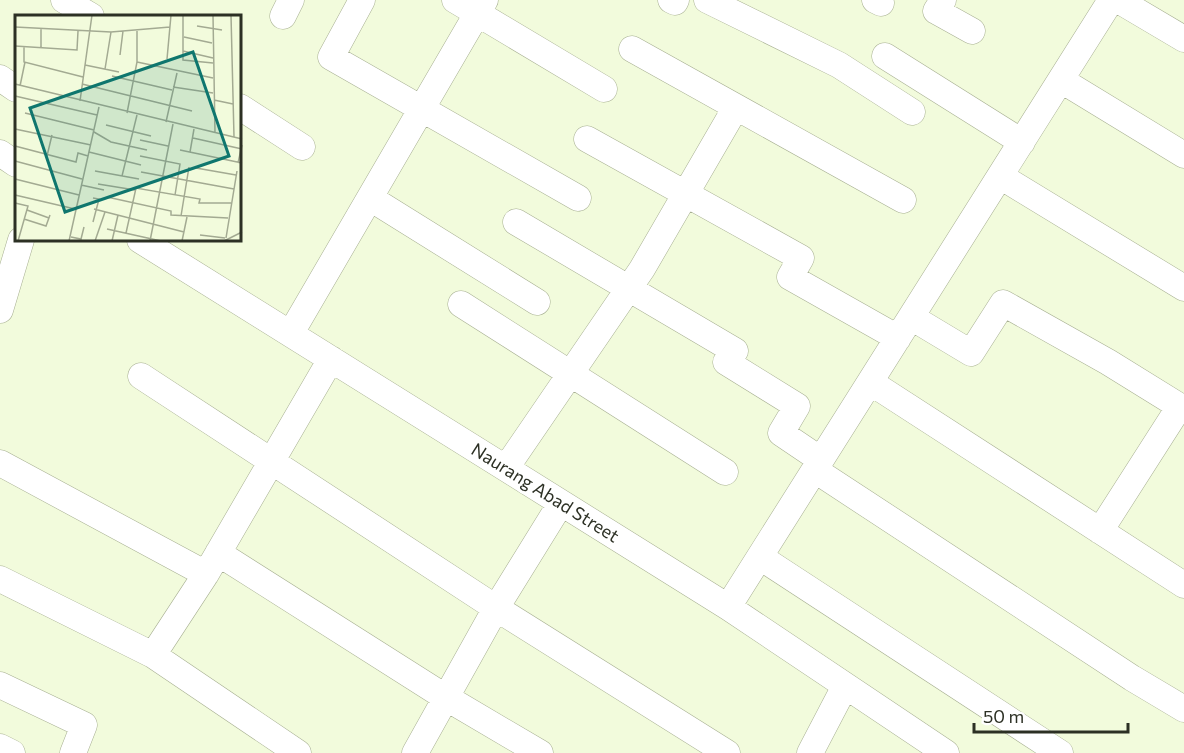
<svg xmlns="http://www.w3.org/2000/svg" width="1184" height="753" font-family="Commissioner,sans-serif">
<style>
.lines{fill:none;stroke-linecap:round;stroke-linejoin:round}
.minor-casing{stroke:#a7af92;stroke-width:27}
.minor{stroke:#fff;stroke-width:26}
.labels{text-anchor:middle;stroke-width:6;stroke-linejoin:round;paint-order:stroke}
.street-label{font-size:18px;fill:#2c3024;stroke:#fff}
.inset-road{fill:none;stroke:#a3aa92;stroke-width:1.5}
.view{fill:#0f766e;fill-opacity:0.15;stroke:#0f766e;stroke-width:3}
.inset-edge{fill:none;stroke:#2c3024;stroke-width:3}
</style>
<rect width="100%" height="100%" fill="#f2fbdc"/>
<g class="lines">
<g class="minor-casing">
<path id="minor" d="M64,0L91,16
M362,0L331,57L578,198
M455,0L604,89
M671,0L675,2L676,0
M707,0L839,65L912,112
M875,0L881,3
M943,0L936,11L972,31
M1118,0L1184,39
M283,16L291,0
M632,49L903,200
M885,56L1022,142
M0,78L16,89
M1061,80L1184,155
M240,107L302,147
M587,139L801,258L790,277L898,338
M0,153L16,164
M1000,176L1184,288
M370,198L537,302
M516,222L735,351L726,362L797,406L781,433L821,460
M140,240L728,607L946,753
M461,304L725,472
M0,310L21,240
M911,317L971,353L1003,303L1108,362L1184,409
M291,333L485,0
M141,376L496,608L727,753
M870,382L1184,585
M0,463L206,574
M506,468L642,269L736,107
M815,470L1132,678L1184,709
M1100,531L1180,406
M218,553L445,697L540,753
M760,557L1060,753
M0,579L153,655L298,753
M728,607L1111,0
M153,655L206,574L331,359
M0,685L84,725L73,753
M0,747L12,753
M415,753L496,608L561,503
M810,753L845,686"/>
</g>
<use href="#minor" class="minor"/>
</g>
<g class="labels">
<g class="street-label">
<text transform="translate(545 493) rotate(32)" y="6">Naurang Abad Street</text>
</g>
</g>
<g transform="translate(15 15)">
<rect width="226" height="226" fill="#f2fbdc"/>
<path class="inset-road" d="M168,0V45L198,48M198,0L200,118M216,0L219,122M182,11L207,15M0,12L96,17L155,12M169,22L197,28M0,31L62,35L63,16M9,32V47L68,62M26,33V14M168,36L198,43M105,40L108,16M152,44L156,0M122,47L198,63M70,50L104,57M90,54L96,17M97,61L157,75M0,69L227,124M67,69L177,96M5,71L10,47M158,72L198,78M0,81L82,100M199,85L218,89M65,86L77,0M10,98L79,115M112,98L122,47V16M151,107L162,58M91,110L136,121M0,114L76,130M79,117L96,127L132,135M178,123L227,134M125,125L153,131M0,131L61,147L63,138L73,141M165,135L227,148M74,137L126,150M175,137L179,114M32,141L37,120M125,141L165,149L160,180M0,146L67,164M223,148L227,130M181,153L221,160M80,156L124,164M126,157L219,174M107,161L122,100M0,164L64,180M83,169L120,175M66,170L89,175M0,180L60,194M92,182L156,196V200L213,203M78,183L84,184L78,207M0,188L13,191L3,226M79,194L169,217M12,195L34,203M166,201L174,152M9,204L31,211L35,200M92,214L146,226M111,218L121,173L185,184L184,188H216M185,220L210,223M56,222L66,224L69,212M211,223L222,156M54,226L84,92M80,226L90,197M97,226L103,200M135,226L158,109M167,226L172,202M209,226L227,217"/>
<path class="view" d="M178,37L214,141L50,197L15,93Z"/>
<rect width="226" height="226" class="inset-edge"/>
</g>
<path d="M974 723v9h154v-9" fill="none" stroke="#2c3024" stroke-width="3"/>
<text x="983" y="723" font-size="18" fill="#2c3024" stroke="#ffffff" stroke-width="4.5" paint-order="stroke">50 m</text>
</svg>
